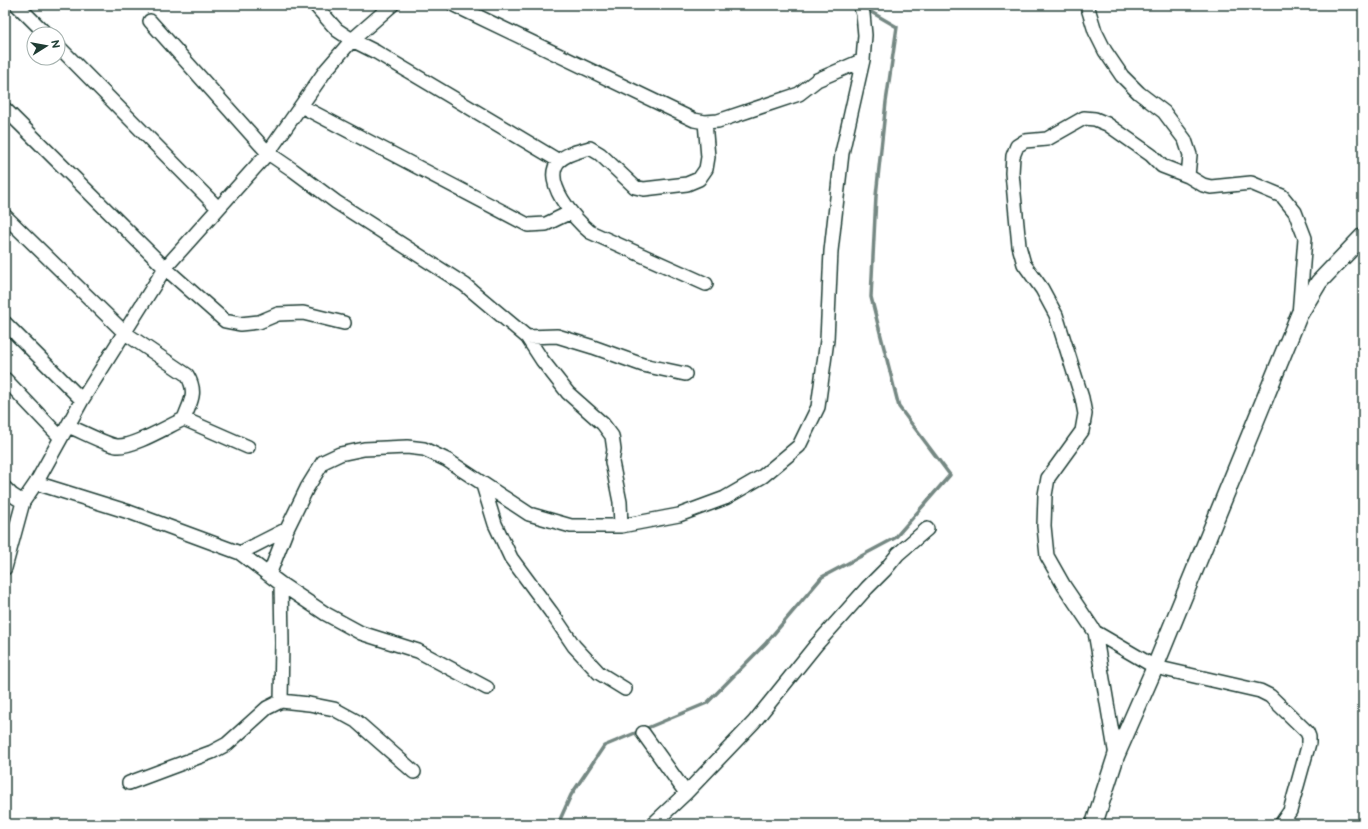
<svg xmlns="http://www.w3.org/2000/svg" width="1368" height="829" font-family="'Balsamiq Sans',sans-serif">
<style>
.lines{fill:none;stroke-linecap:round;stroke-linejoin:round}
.stream{stroke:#758883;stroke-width:3.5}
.minor-casing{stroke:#1f3d34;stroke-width:16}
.tertiary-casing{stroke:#1f3d34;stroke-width:19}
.minor{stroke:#fff;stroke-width:13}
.tertiary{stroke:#fff;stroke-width:16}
</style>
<rect width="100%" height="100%" fill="#fff"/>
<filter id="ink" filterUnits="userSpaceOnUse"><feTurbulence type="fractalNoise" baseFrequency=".025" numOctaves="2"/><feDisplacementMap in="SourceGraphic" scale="8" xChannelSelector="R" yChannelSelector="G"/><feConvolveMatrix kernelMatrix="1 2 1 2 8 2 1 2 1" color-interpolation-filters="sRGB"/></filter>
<g filter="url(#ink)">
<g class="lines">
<path class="stream" d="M558,824L571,795L604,746L707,703L766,643L822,577L895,538L950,475L899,407L871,297L876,196L886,102L897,27L866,9"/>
<g class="minor-casing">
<path id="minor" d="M17,5L46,34
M315,5L337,30L352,40L376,52L559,161
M454,5L694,120L705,122L718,121L799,94L817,80L863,60
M1087,5L1095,31L1105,51L1122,76L1139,93L1164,112L1185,140L1190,155L1188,176L1203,185L1211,187L1251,183L1282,196L1295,212L1305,238L1299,315
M150,21L268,153L293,170L336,202L465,285L527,337L542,360L568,393L603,424L612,436L614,450L612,462L620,502L621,526
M58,46L218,208
M301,106L528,225L546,224L571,212
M5,109L165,268L225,321L240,324L259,322L278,314L303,313L344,323
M705,122L708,157L706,169L699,179L687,184L644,189L635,187L600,154L590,148C580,151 567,153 559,161C541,181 575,220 590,232L706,284
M5,216L125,333L187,375C198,393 190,402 184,419
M5,323L82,400
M527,337L557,336L593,347L643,365L685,374
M5,379L61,438
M68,426C79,430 107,445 117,446C134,447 168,426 184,419L248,447
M36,483L129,512L240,553L281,584L326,614L361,633L418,651L487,688
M483,485L495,524L511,558L551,612L574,646L599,673L625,689
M5,488L12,495L23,502
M240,553L287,529
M5,568L23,502L36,483L82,400L165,268L268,153L326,70L352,40L392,5
M269,575L287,529L307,488L323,462L340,454L364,449L407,447L424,449L447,460L529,514L571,526H621L679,515L725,498L763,476L799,446L818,407L827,340L831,251L842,153L863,60L865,35L863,14L860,5
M281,584L282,643L281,701
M1095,632L1155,667L1260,691L1270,696L1307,732L1309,737V743L1290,811L1281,824
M643,733L686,793L653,824
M1116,756L1095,632L1064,586L1047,556L1044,526L1045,495L1048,478L1082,431L1085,414L1082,398L1056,315L1042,289L1024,264L1019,246L1012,173L1013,156L1017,146L1025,141L1047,139L1084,118L1095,119L1107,124L1151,155L1162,166L1188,176
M129,783L212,752L227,744L267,708L281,701L309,704L334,709L356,721L414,772
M686,793L754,722L816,645L867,588L885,570L898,554L927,529"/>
</g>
<g class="tertiary-casing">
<path id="tertiary" d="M1094,824L1116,756L1155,667L1299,315L1319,282L1363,236"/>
</g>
<use href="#minor" class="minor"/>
<use href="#tertiary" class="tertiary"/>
</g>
</g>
<rect width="1368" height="829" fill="none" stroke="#fff" stroke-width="20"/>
<rect x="10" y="10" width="1348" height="809" fill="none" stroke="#1f3d34" stroke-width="1.5" filter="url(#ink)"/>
<g transform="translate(46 46) rotate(79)"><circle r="19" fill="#ffffff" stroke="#a5b1ae"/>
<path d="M0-3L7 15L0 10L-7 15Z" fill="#1f3d34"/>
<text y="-6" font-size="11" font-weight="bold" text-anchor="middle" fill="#1f3d34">N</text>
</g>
</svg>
